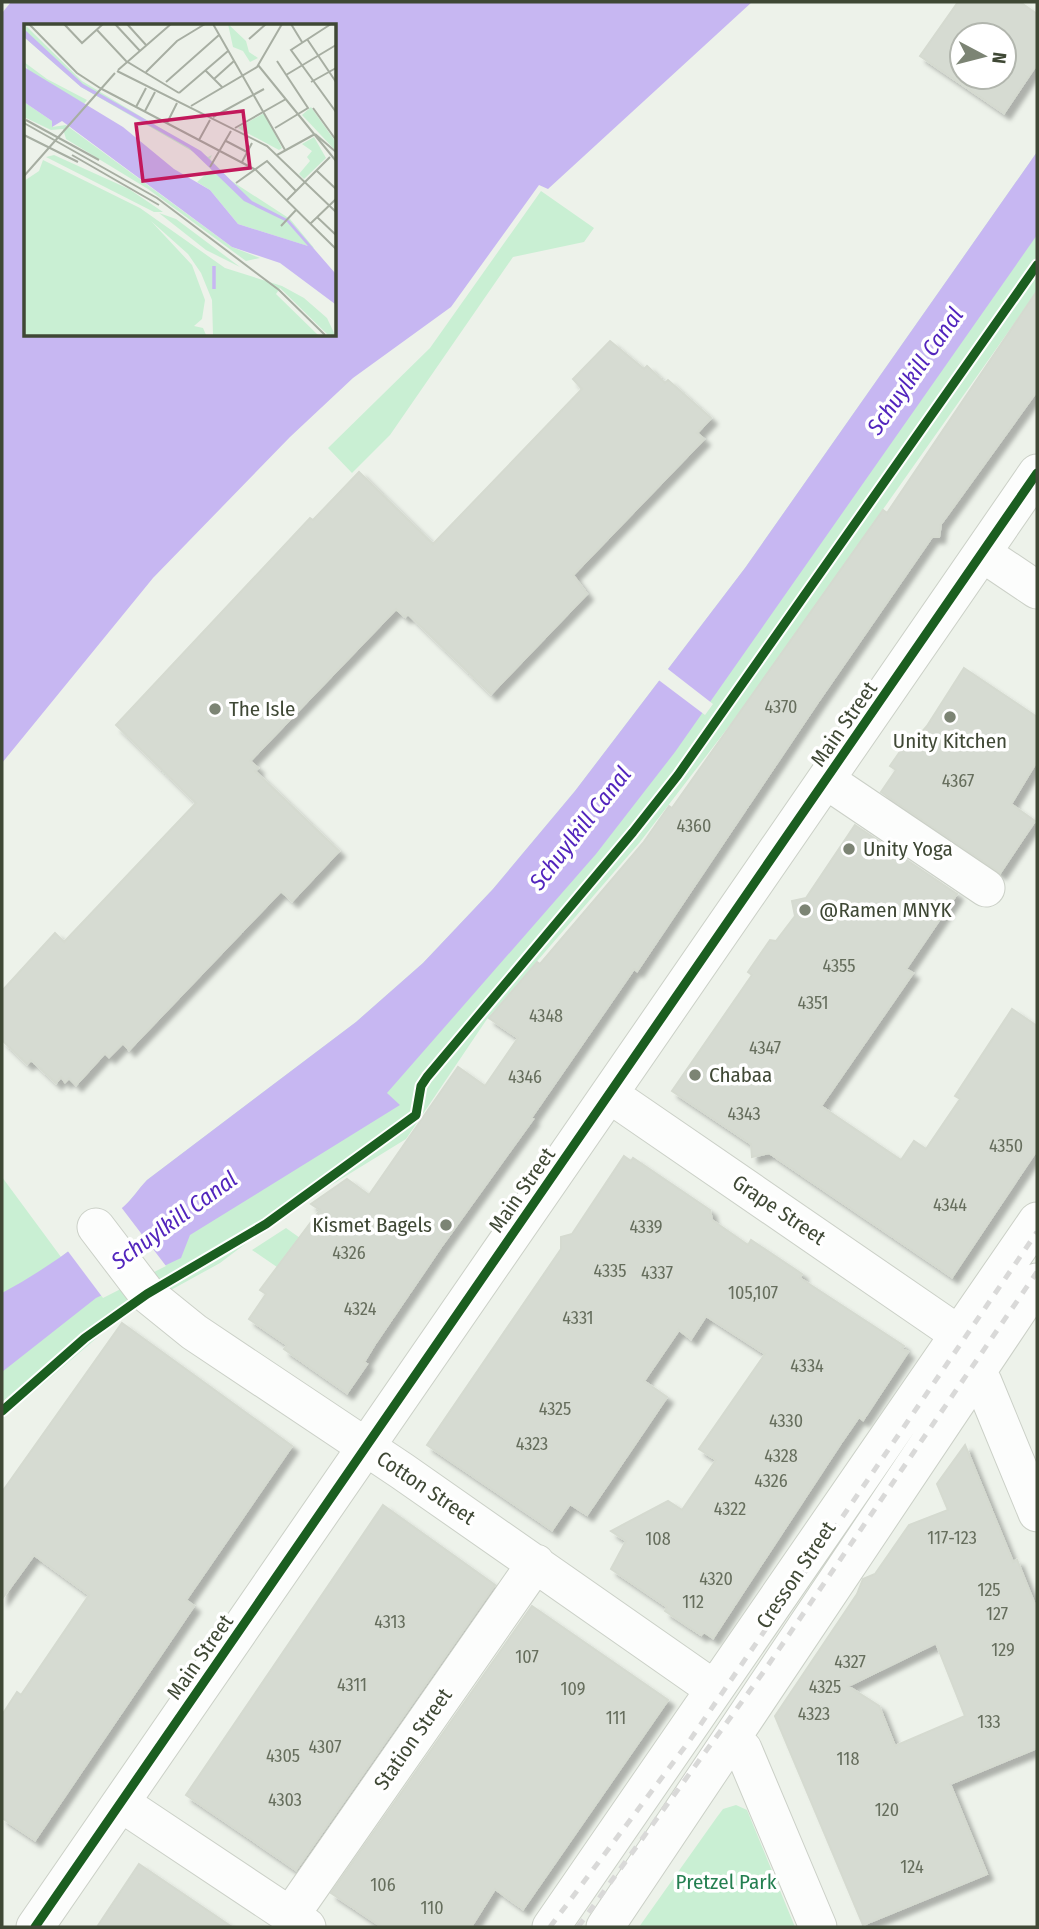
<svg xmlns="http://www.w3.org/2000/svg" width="1039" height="1929" font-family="'Fira Sans Condensed',sans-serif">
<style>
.green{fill:#c9efd3}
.water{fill:#c7b7f2;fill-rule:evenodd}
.pier{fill:#edf2ea}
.building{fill:#d6dbd2;stroke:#d5dad0;stroke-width:2;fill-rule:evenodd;filter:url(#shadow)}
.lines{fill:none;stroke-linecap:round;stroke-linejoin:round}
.minor-casing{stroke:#cbd0c7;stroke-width:39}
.minor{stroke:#fcfdfc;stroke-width:37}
.rail{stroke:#d9d9d8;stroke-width:5;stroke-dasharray:9 9;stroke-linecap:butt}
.cycleway-casing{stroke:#fff;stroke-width:13}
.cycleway{stroke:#1b5e20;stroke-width:9}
.poi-dot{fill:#7c8474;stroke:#fff;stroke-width:2.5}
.labels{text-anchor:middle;stroke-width:7;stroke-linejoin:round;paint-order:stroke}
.number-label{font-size:18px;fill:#666e5d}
.poi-label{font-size:21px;fill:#3f4835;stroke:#fff;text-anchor:start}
.street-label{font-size:21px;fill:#3f4835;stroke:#fff}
.park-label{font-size:21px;fill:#237f50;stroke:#fff}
.water-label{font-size:23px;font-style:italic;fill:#5225bd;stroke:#fff}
.inset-river{fill:none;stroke:#c7b7f2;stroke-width:3.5}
.inset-road{fill:none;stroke:#a7aea2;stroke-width:2}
.view{fill:#c2185b;fill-opacity:0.15;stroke:#c2185b;stroke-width:3.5}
.inset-edge{fill:none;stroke:#3f4835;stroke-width:3.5}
</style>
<defs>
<filter id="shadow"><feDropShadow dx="6" dy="6" stdDeviation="2" flood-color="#0004"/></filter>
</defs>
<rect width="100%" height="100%" fill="#edf2ea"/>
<path class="green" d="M1037,152V291L740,712L640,842L487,1019L406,1139L289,1211L220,1263L120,1318L2,1419V1177L61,1257L125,1206L147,1180L356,1022L423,963L493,889L575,791L745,568Z
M541,191L594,228L584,242L513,257L390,435L352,473L328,448L430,348Z
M286,1228L300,1238L315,1293L252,1250Z
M736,1805L747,1810L795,1927H639L717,1817L723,1809Z"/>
<path class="water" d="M11,2H752L548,189L539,185L451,307L353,378L290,437L153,578L2,763V13ZM26,26H334V334H26Z
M1037,152V235L675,752L596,854L387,1093L400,1105L190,1235L181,1258L96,1298L2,1372V1293C45,1270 85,1241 122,1208C132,1200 138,1189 147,1180L356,1022L423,963L493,889L575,791L745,568Z"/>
<path class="pier" d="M664,666L713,704L705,715L656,678Z
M121,1207L166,1266L103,1298L67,1250Z"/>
<path class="building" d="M958,2H1020L1037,14V64L1004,113L920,56ZM962,35H1004V77H962Z
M1037,291V391L941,524L939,537H932L818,702L637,971L634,969L531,1118L533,1119L441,1247L375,1344L364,1362L367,1364L347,1393L284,1349L287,1345L249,1319L266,1294L260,1290L320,1210L311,1204L347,1179L369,1195L458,1067L485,1086L518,1038L489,1018L537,962L540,964L643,843L669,806L672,808L883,510L887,513Z
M610,341L644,369L647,366L665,383L668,380L711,418L697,433L704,439L573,575L587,594L491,694L408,614L405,617L396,609L250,761L258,768L255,771L339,851L292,901L281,891L129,1050L123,1043L109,1057L105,1053L76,1085L69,1078L65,1082L61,1077L56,1083L31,1060L27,1064L2,1040V991L55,933L64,942L196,803L116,725L310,518L313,520L359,472L433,544L582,389L573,379Z
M964,668L1037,717V761L1011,804L1035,821L1000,873L881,792L896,770L890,766L910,737L915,740L927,726Z
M855,825L957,894L906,969L913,973L821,1106L901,1160L914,1141L926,1149L960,1099L955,1096L1012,1009L1037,1026V1150L952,1277L769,1153L752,1157L751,1144L672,1091L752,975L748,972L770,940L776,941L795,916L792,901L806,898Z
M624,1156L631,1161L633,1158L710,1210L712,1220L748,1245L751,1240L802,1274L800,1278L904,1346L902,1349L908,1352L863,1420L859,1417L841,1443L713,1638L704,1632L701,1635L665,1611L667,1607L611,1569L626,1541L611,1531L668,1501L682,1510L716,1460L699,1449L765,1354L706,1316L691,1339L679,1330L644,1381L667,1397L587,1515L570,1504L552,1530L427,1445L561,1249V1237L572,1234Z
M122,1323L292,1446L186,1600L194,1606L35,1840L2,1818V1715L17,1692L21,1695L89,1595L34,1555L2,1599V1492Z
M965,1445L1013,1562L1017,1560L1037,1610V1748L950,1784L987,1874L863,1925L775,1716L857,1594L863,1579L875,1574L909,1525L948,1510L937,1484ZM936,1643L965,1716L895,1746L879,1706L848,1686Z
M383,1505L495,1585L296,1870L186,1795Z
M532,1606L668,1700L523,1909L495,1889L471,1927H382L331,1893Z
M139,1864L232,1927H97Z"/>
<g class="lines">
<g class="minor-casing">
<path id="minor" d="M982,553L1037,590
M826,780L986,888
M609,1094L948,1327
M96,1227L147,1294L194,1332L402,1471L704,1682
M983,1382L1037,1513
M743,1749L818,1927
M121,1803L307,1927
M290,1916L536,1563
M35,1927L1037,473
M551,1927L1037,1221
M605,1927L1037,1282"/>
</g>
<use href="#minor" class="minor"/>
<path class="rail" d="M550,1927L690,1740L1037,1232
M578,1927L762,1674L1037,1272"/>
<g class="cycleway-casing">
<path id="cycleway" d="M2,1411L85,1338L147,1294L266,1224L416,1115L421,1086L427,1077L633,832L678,775L1037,265
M35,1927L1037,473"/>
</g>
<use href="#cycleway" class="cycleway"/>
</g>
<g class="poi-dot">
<circle cx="215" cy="709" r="7"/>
<circle cx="950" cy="717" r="7"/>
<circle cx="849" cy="849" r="7"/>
<circle cx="805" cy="910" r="7"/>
<circle cx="695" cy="1075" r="7"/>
<circle cx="446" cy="1225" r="7"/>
</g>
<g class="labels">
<g class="number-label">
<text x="781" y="713">4370</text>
<text x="958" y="787">4367</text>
<text x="694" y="832">4360</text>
<text x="839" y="972">4355</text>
<text x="813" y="1009">4351</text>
<text x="546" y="1022">4348</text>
<text x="765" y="1054">4347</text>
<text x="525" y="1083">4346</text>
<text x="744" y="1120">4343</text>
<text x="1006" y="1152">4350</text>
<text x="950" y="1211">4344</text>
<text x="646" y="1233">4339</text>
<text x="349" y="1259">4326</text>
<text x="610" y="1277">4335</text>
<text x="657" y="1279">4337</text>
<text x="753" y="1299">105,107</text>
<text x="360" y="1315">4324</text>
<text x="578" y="1324">4331</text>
<text x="807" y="1372">4334</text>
<text x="555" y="1415">4325</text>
<text x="786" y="1427">4330</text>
<text x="532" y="1450">4323</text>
<text x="781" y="1462">4328</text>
<text x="771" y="1487">4326</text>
<text x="730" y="1515">4322</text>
<text x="952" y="1544">117-123</text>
<text x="658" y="1545">108</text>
<text x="716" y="1585">4320</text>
<text x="989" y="1596">125</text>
<text x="693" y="1608">112</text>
<text x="997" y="1620">127</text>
<text x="390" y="1628">4313</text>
<text x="1003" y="1656">129</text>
<text x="527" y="1663">107</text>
<text x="850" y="1668">4327</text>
<text x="352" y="1691">4311</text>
<text x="825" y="1693">4325</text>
<text x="573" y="1695">109</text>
<text x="814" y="1720">4323</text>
<text x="616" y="1724">111</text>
<text x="989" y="1728">133</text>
<text x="325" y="1753">4307</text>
<text x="283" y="1762">4305</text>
<text x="848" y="1765">118</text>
<text x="285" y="1806">4303</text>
<text x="887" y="1816">120</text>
<text x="912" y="1873">124</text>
<text x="383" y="1891">106</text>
<text x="432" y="1914">110</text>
</g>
<g class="poi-label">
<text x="229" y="716">The Isle</text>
<text x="950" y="748" text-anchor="middle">Unity Kitchen</text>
<text x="863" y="856">Unity Yoga</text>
<text x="819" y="917">@Ramen MNYK</text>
<text x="709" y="1082">Chabaa</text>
<text x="432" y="1232" text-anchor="end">Kismet Bagels</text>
</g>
<g class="street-label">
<text transform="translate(844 724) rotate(-55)" y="7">Main Street</text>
<text transform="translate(522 1190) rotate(-55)" y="7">Main Street</text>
<text transform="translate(779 1210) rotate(34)" y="7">Grape Street</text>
<text transform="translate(426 1488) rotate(34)" y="7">Cotton Street</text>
<text transform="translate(796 1575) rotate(-56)" y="7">Cresson Street</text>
<text transform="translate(200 1657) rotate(-55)" y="7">Main Street</text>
<text transform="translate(413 1739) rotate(-55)" y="7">Station Street</text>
</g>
<g class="park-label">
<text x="726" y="1889">Pretzel Park</text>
</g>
<g class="water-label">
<text transform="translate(915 371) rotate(-55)" y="8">Schuylkill Canal</text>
<text transform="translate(580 828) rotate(-52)" y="8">Schuylkill Canal</text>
<text transform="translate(174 1220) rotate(-36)" y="8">Schuylkill Canal</text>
</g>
</g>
<g transform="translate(24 24)">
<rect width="312" height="312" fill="#edf2ea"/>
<path d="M0,0L58,57L184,133L188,131L186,135L206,156L266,195L290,224L214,200L186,166L173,158L188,145L173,130L57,63L0,13ZM204,0L222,17L225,28L234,34L226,38L219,27L209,23ZM0,38L23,55L63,76L60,80L5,48ZM0,78L28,97V103L42,101L208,223L236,234L222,237L124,165L42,115L39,105L27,106L0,93ZM287,83L311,117V126L278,91ZM240,89L258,124L255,126L214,104ZM290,113L302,134L280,155L275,150L286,137L283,133L288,127L278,120ZM30,131L105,165L139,188H130L22,133ZM19,136L116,184L201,244L258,262L280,274L303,294L311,311H304L256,264L252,270L294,311H189L188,276L177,249L164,230L127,197L168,241L181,276L178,295L170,302L179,304L182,311H0V157L15,147ZM135,189L152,195L216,243L182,226Z" fill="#c9efd3"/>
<path d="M0,5L59,60L177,127L228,177L265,196L311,249V280L256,239L208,223L38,97L28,103V97L0,78V43L99,103L150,145L186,166L214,200L284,222L263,198L220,177L165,124L57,63L0,13Z" fill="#c7b7f2"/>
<path class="inset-river" d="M190,265V242"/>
<path class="inset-road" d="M5,0L53,49L76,64M40,0L58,19L79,0M91,0L116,27M103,0L122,21M189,0L261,126M267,0L278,18M307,0L267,26L312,88M73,6L102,37L155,69M225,15L242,0M283,15L312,58M234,41L312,137M94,46L147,0M93,47L243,122L312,188M182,47L198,63M122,48L153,17L181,0M262,51L312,21M190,55L210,37M142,58L195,11M287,58L312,44M76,64L232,146L312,225M155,69L204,27M167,82L233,43L258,0M112,83L122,64M289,84L312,116M121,87L131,68M189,93L240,65M2,96L75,136M0,99L133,174L255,266L301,311M143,99L153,79M211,104L262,75M251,104L284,84L253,37M291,110L312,128M0,111L54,138M175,116L186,96M202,117L223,128M48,131L135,181M253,131L291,110M218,138L228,119M186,143L207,107M293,147L312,165M0,152L91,49M212,159L243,137L272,167M263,176L306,133M293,193L312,211M286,200L312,175M257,202L272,186"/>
<path class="view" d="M219,87L226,144L119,157L112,100Z"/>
<rect width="312" height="312" class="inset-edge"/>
</g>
<rect width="1039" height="1929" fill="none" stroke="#3f4835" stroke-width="7"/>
<g transform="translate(983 56) rotate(97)"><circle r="33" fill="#ffffff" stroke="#b2b6ae" stroke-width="2"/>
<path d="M0-5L12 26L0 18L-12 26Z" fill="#7c8474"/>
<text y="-10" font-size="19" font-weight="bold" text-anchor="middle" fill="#3f4835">N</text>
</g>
</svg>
